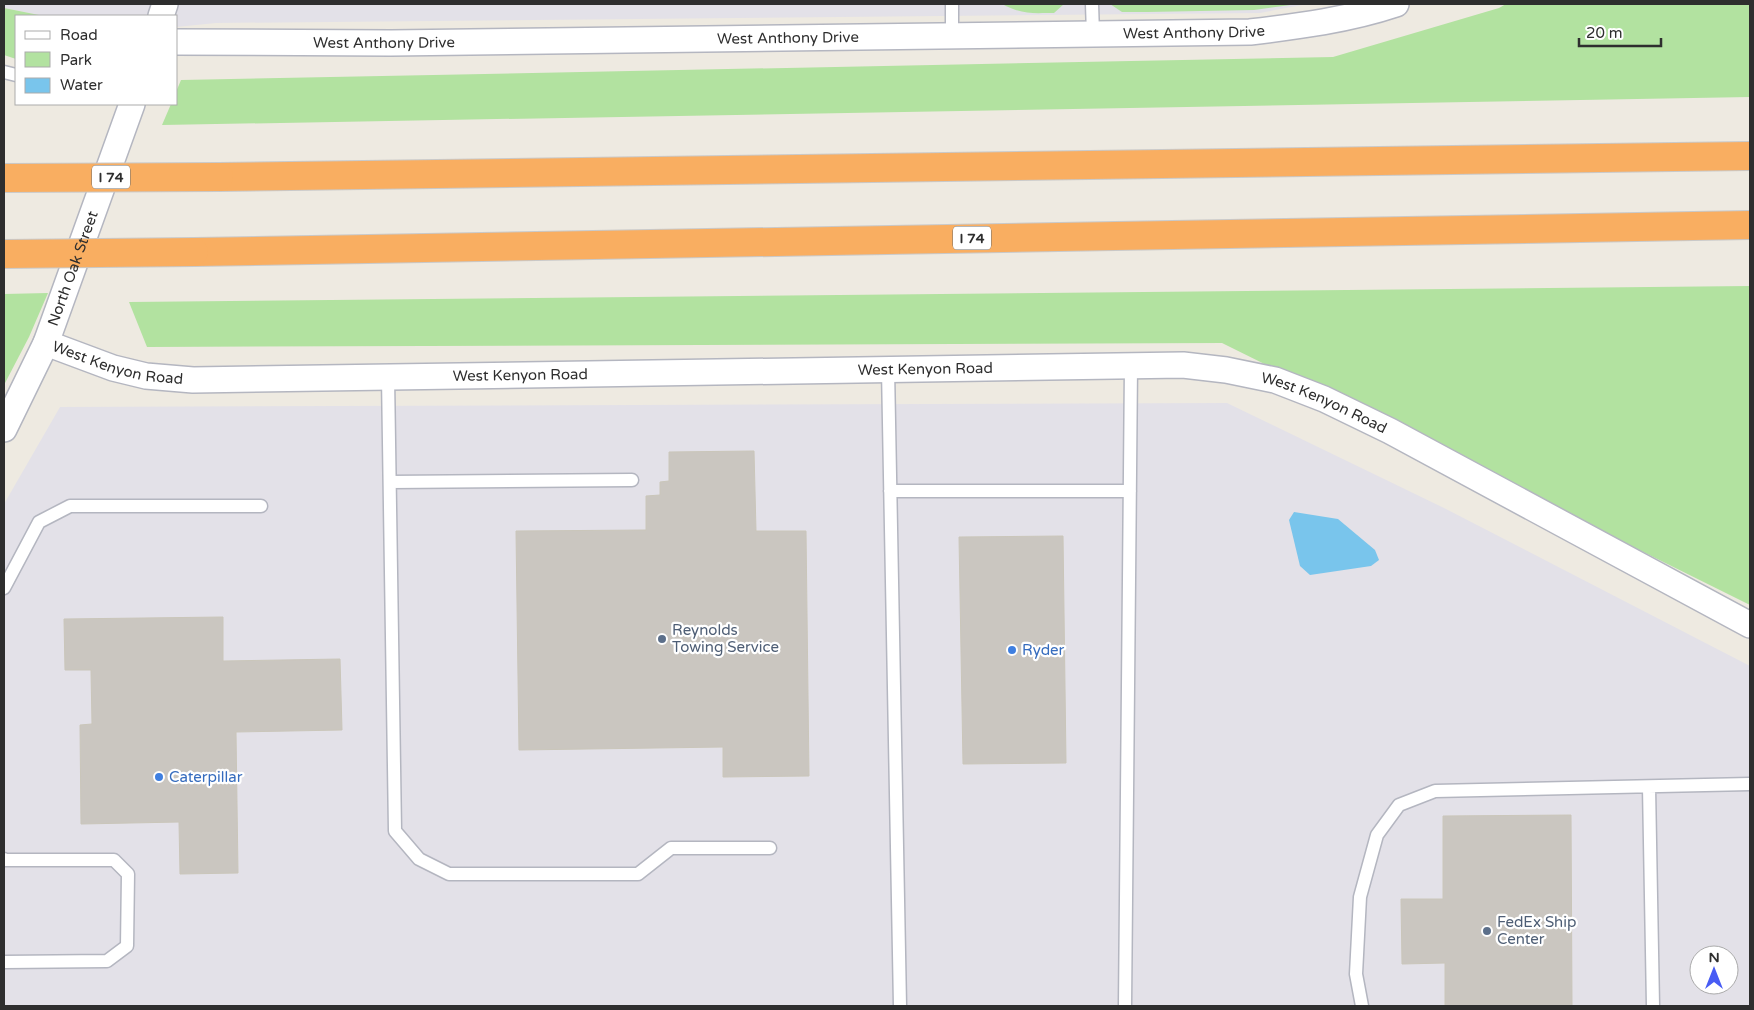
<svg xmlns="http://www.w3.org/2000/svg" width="1754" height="1010" font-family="'Varela Round',sans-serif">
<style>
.industrial{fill:#e3e1e8;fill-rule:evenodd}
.green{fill:#b2e2a0}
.water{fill:#79c5ec}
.building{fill:#cac6c0;stroke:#cac6ba}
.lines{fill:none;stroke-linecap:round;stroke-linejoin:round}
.lane-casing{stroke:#b4b6c0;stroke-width:15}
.street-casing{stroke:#b4b6c0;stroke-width:28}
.highway-casing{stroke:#c9c9c9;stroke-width:30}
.lane{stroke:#fff;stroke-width:12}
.street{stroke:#fff;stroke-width:25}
.highway{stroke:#f9ae61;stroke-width:28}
.highway-bridge-casing{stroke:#c9c9c9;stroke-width:30;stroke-linecap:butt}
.highway-bridge{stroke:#f9ae61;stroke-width:28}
.service-dot{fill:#5c6f8a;stroke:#fff;stroke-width:2}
.shop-dot{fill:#3f7fe0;stroke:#fff;stroke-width:2}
.labels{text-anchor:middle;stroke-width:4.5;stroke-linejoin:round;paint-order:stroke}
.shield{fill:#fff;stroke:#6d6d6d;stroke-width:1}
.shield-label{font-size:14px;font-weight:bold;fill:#2e2e2e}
.street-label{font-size:15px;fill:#2e2e2e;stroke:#fff}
.service-label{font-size:15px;fill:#4e5e75;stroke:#fff;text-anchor:start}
.shop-label{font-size:15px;fill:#366cbe;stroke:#fff;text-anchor:start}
</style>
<rect width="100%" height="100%" fill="#eeeae1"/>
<path class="industrial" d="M4,4H1307L1260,13L216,23L176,27V16H44L4,8Z
M1227,403L1444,508L1750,666V1006H4V504L60,407ZM1699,955H1729V985H1699Z"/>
<path class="green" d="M1002,4H1064L1054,13C1032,13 1023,15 1002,4Z
M1110,4H1298L1254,10L1147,12H1122Z
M1506,4H1750V97L162,125L171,104H176V92L181,80L1333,57L1499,8Z
M4,8L44,16H16V59L4,55Z
M1750,286V605L1222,343L147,347L129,302Z
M48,293L29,337L4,385V294Z"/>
<path class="water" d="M1294,512L1338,519L1375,550L1379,560L1371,566L1310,575L1300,566L1289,520Z"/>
<path class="building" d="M754,451L756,531H806L809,776L723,777V747L519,750L516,531L646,530V496L660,495V482L669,481V452Z
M1063,536L1066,763L963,764L959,537Z
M223,617V661L340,659L342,730L236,732L238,873L180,874L179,822L81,824L80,725L92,724L91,670H65L64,619Z
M1571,815L1572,1006H1445V963L1402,964L1401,899H1443V816Z"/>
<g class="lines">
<g class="lane-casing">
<path id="lane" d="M952,4V36
M1092,4L1093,34
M4,72L16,75
M888,369L900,1006
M388,377L395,831L419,859L449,874H638L671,848H770
M390,482L632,480
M890,491H1130
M4,588L39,522L70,506H261
M1649,787L1653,1006
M4,859L5,860H114L128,874L127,946L107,961L4,962
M1125,1006L1131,366
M1362,1006L1356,974L1360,897L1377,835L1399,805L1435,791L1750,784"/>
</g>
<g class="street-casing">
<g id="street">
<path d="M161,16L165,4"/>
<path id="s1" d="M176,42L391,43L1250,32C1300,26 1348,20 1396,4"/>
<path id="s2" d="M46,343L113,368L146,376L193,380L1183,365L1226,370L1275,380L1324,399L1390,431L1750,625"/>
<path id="s3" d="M4,429L46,343L132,104"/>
</g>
</g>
<g class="highway-casing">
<path id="highway" d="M219,177L1750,156
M194,252L1750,225"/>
</g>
<use href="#lane" class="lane"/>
<use href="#street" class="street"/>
<use href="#highway" class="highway"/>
<g class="highway-bridge-casing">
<path id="highway-bridge" d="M4,178L219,177
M4,254L194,252"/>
</g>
<use href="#highway-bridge" class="highway-bridge"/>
</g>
<g class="service-dot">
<circle cx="662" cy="639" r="5"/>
<circle cx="1487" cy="931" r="5"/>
</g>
<g class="shop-dot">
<circle cx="1012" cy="650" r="5"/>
<circle cx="159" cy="777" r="5"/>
</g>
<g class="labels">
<g class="shield">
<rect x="92" y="165.5" width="38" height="23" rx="4"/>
<rect x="953" y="226.5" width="38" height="23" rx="4"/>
</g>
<g class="shield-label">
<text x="111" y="182">I 74</text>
<text x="972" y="243">I 74</text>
</g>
<g class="street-label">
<text dy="5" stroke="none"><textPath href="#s1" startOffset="1018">West Anthony Drive</textPath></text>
<text dy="5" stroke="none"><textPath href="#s1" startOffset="612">West Anthony Drive</textPath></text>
<text dy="5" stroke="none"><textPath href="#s1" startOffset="208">West Anthony Drive</textPath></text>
<text dy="5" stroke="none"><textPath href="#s3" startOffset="175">North Oak Street</textPath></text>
<text dy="5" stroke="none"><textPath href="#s2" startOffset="75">West Kenyon Road</textPath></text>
<text dy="5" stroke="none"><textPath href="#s2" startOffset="885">West Kenyon Road</textPath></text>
<text dy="5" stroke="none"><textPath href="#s2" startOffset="480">West Kenyon Road</textPath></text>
<text dy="5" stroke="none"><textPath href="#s2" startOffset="1290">West Kenyon Road</textPath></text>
</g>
<g class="service-label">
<text x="672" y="635">Reynolds<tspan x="672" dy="17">Towing Service</tspan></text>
<text x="1497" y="927">FedEx Ship<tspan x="1497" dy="17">Center</tspan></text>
</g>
<g class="shop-label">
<text x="1022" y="655">Ryder</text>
<text x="169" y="782">Caterpillar</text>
</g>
</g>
<rect width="1754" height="1010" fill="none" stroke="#2e2e2e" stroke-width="10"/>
<rect x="15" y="15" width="162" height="90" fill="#ffffff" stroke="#ababab"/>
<rect x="25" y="31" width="25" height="8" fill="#ffffff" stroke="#ababab"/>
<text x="60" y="40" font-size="15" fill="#2e2e2e">Road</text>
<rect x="25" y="52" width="25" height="15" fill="#b2e2a0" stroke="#ababab"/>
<text x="60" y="65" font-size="15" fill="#2e2e2e">Park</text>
<rect x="25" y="78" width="25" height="15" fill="#79c5ec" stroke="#ababab"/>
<text x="60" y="90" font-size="15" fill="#2e2e2e">Water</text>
<g transform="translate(1714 970)"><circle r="24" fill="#ffffff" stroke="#ababab"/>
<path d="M0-4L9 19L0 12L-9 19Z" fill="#485cf4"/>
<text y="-8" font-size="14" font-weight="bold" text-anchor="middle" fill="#2e2e2e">N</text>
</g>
<path d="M1579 38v8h82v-8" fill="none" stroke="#2e2e2e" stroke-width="2.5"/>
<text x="1586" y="38" font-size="15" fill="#2e2e2e" stroke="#ffffff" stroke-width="4" paint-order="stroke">20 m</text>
</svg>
